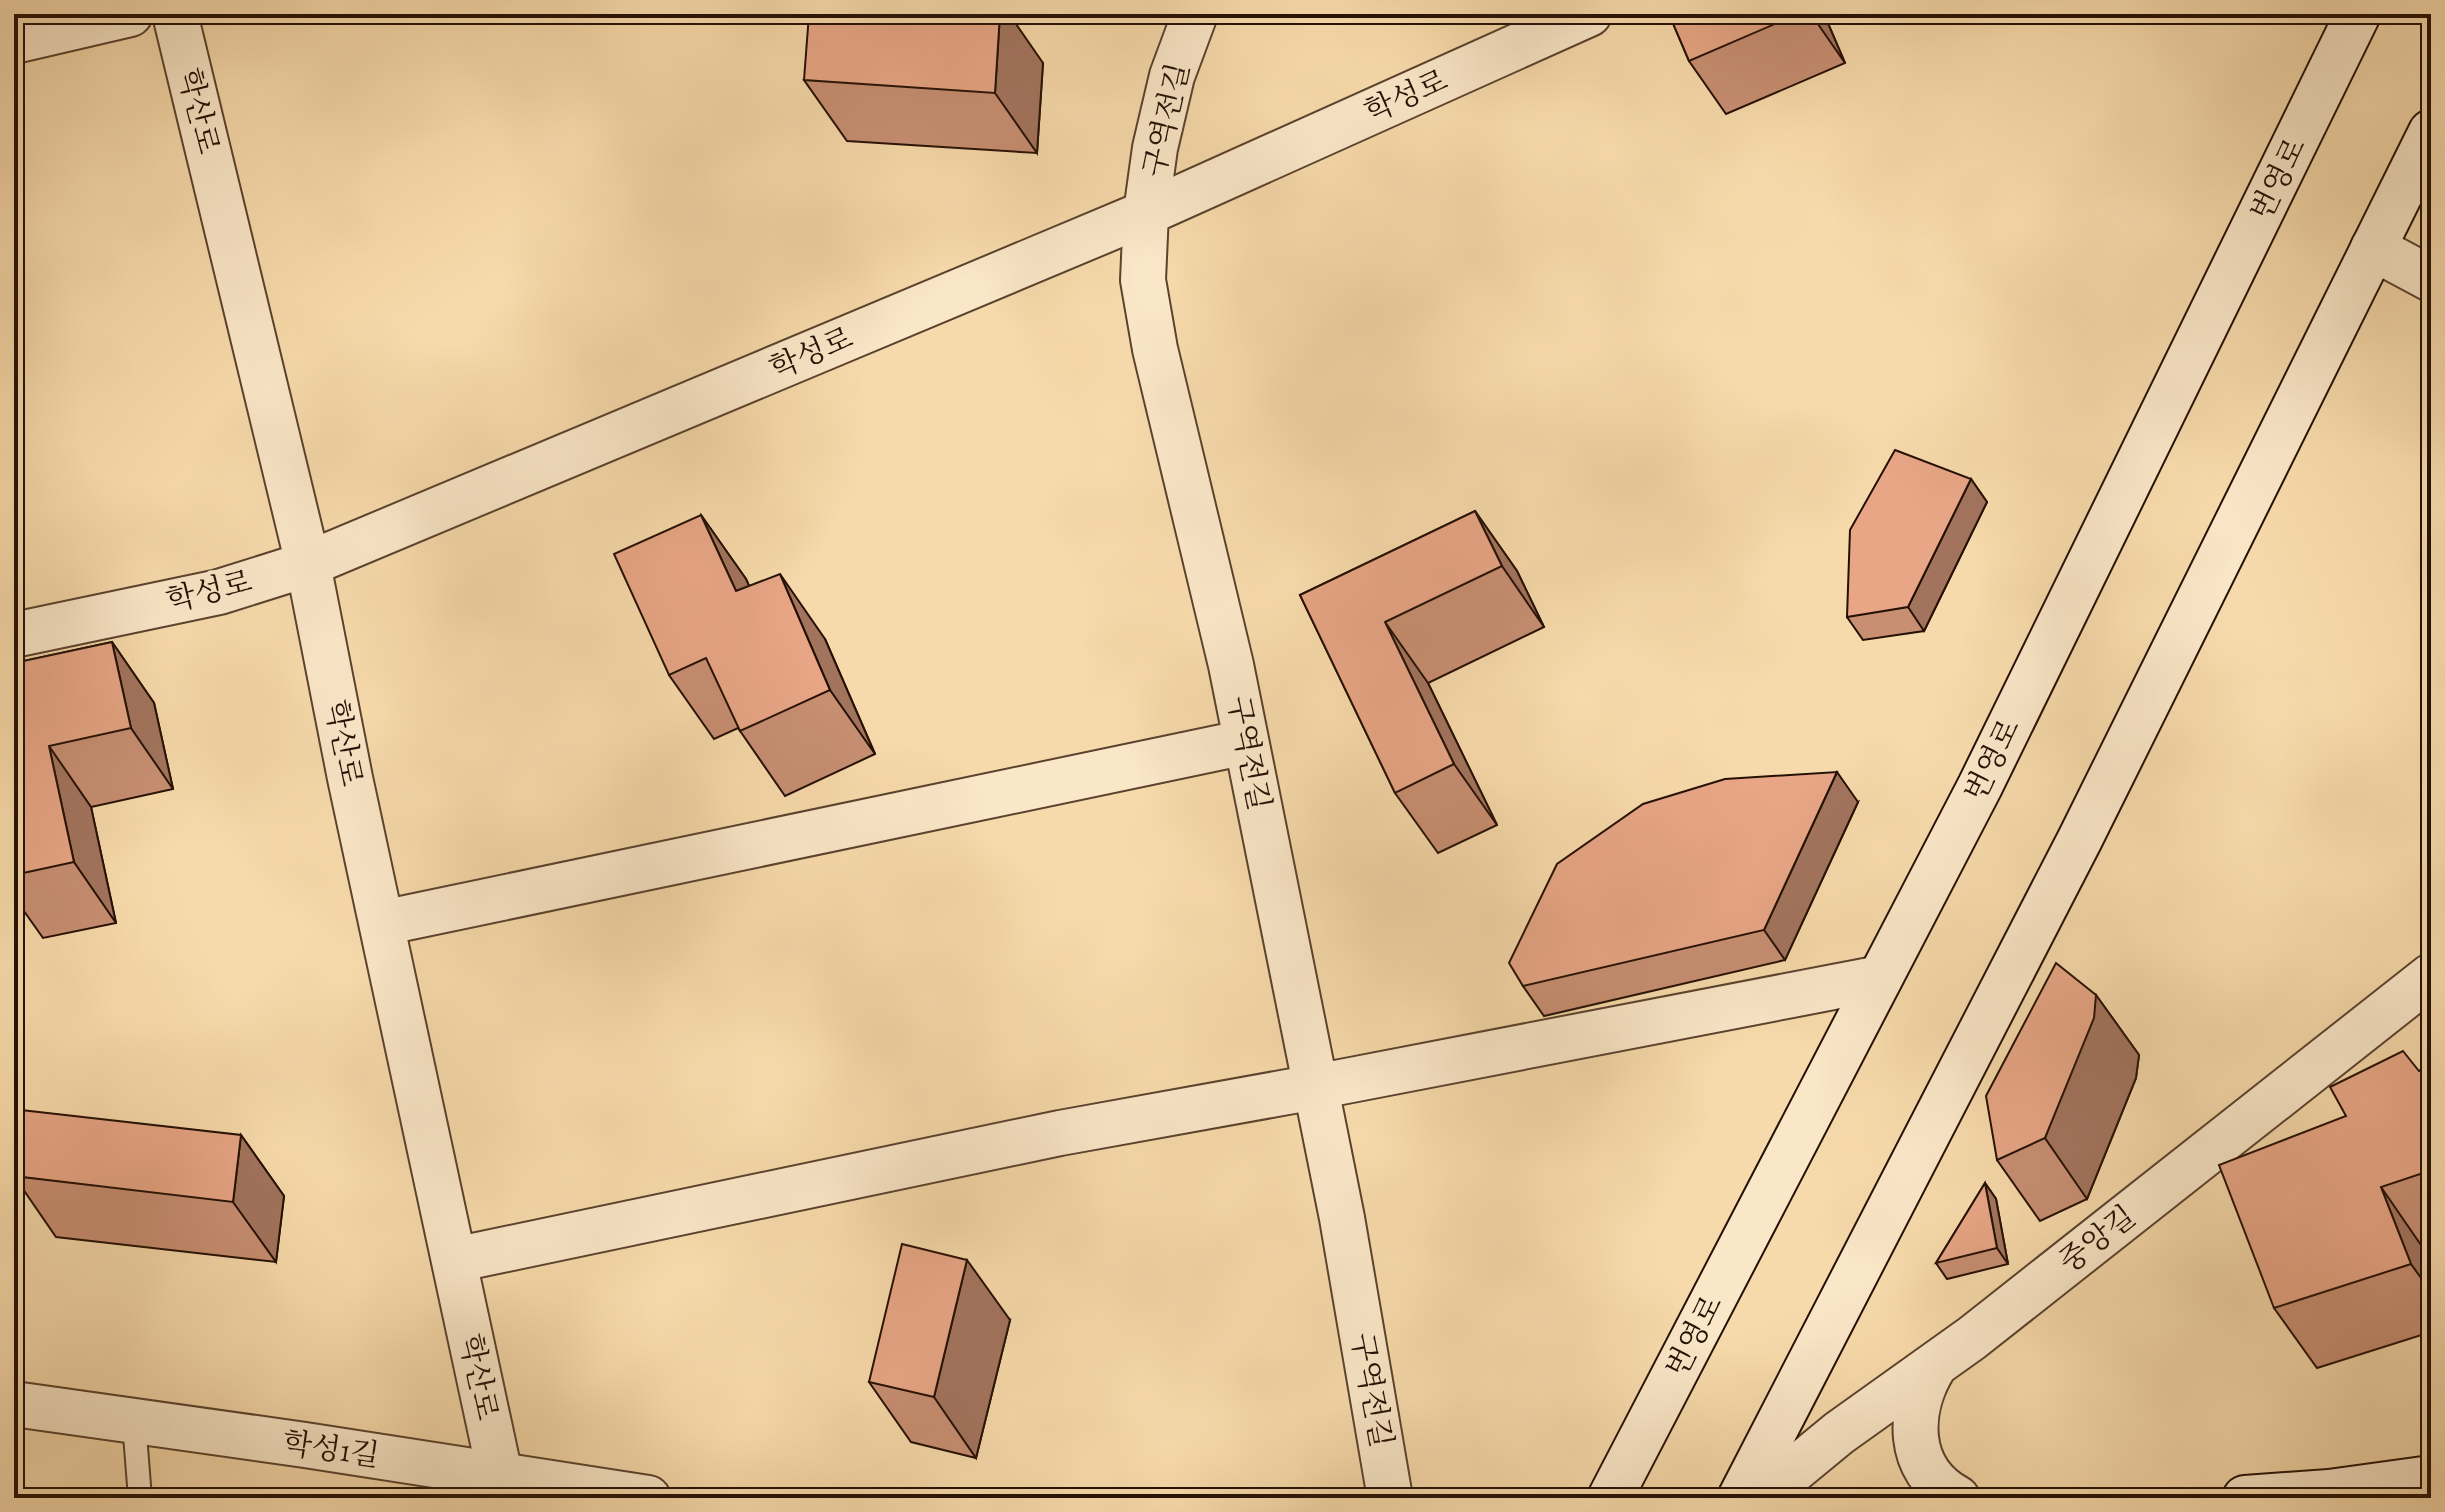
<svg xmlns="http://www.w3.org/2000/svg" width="2445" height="1512" font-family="Alegreya,'Noto Serif KR',serif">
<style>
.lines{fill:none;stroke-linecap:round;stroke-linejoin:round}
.service-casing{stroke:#5a422e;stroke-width:26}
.minor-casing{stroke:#5a422e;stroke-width:48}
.tertiary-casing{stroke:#5a422e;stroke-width:48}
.secondary-casing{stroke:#251005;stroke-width:48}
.service{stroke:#fae7c8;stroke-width:22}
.minor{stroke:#fae7c8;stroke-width:44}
.tertiary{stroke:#fae7c8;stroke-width:44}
.secondary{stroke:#fae7c8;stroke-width:44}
.wall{fill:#c88f73;stroke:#251005;stroke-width:2}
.shaded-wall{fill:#a2745e;stroke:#251005;stroke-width:2}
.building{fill:#e8a686;stroke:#251005;stroke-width:2}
.labels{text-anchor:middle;stroke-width:8;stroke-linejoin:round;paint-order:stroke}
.street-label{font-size:30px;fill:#251005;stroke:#fae7c8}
</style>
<rect width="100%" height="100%" fill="#f7daab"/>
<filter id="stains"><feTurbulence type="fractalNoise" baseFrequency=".0025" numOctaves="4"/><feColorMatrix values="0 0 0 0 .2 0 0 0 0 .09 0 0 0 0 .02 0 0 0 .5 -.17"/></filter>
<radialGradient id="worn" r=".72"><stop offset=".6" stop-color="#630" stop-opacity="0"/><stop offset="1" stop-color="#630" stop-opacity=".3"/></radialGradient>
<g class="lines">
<g class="service-casing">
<path id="service" d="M134,1422L140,1498"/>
</g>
<g class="minor-casing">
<path id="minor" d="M175,14L308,564L350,778L500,1475
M1195,14L1172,76L1155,148L1146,213L1143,280L1155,349L1231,665L1342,1218L1390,1498
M14,41L130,14
M2373,248L2431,279
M382,923L1246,742
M454,1260L1060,1133L1315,1087L1880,978"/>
</g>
<g class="tertiary-casing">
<path id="tertiary" d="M14,635L219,592L308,564L1146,213L1589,14
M1935,1365C1907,1409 1905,1470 1957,1498
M14,1404L305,1445L648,1498
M1760,1498L1839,1433L1972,1338L2431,976"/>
</g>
<g class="secondary-casing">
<path id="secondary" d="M1610,1498L1980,786L2358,14
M1740,1498L2080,839L2431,132
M2245,1498L2329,1492L2431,1478"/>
</g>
<use href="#service" class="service"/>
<use href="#minor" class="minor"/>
<use href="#tertiary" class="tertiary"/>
<use href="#secondary" class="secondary"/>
</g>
<path class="wall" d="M1669,14H1824L1845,63L1726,114L1689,61Z
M1043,63L1037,153L847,141L804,80Z
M1971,479L1987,502L1924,631L1863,640L1847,617Z
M1475,511L1517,571L1544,627L1428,683L1497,825L1438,853L1395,793L1300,595Z
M701,515L746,579L749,586L825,639L875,754L785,796L738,728L714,739L669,675Z
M112,642L154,703L173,789L91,807L116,923L43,938L14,897V663Z
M1858,802L1785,960L1544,1016L1523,986Z
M2096,995L2139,1055L2136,1078L2087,1199L2040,1221L1997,1160Z
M2431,1066V1245L2423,1248L2431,1268V1332L2317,1368L2274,1308L2419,1071Z
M241,1135L284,1196L276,1262L56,1237L14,1176Z
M1985,1183L1996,1199L2008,1264L1947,1279L1936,1263Z
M1010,1320L976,1458L911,1442L869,1382Z"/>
<path class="shaded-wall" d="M1000,14H1009L1043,63L1037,153L995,93Z
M1811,14H1824L1845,63Z
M1971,479L1987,502L1924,631L1908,607Z
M1475,511L1517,571L1544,627L1502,566Z
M701,515L746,579L781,656L736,591Z
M780,574L825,639L875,754L830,690Z
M1385,622L1428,683L1497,825L1454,764Z
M112,642L154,703L173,789L131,728Z
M49,746L91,807L116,923L74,862Z
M1837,772L1858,802L1785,960L1764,930Z
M2096,995L2139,1055L2136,1078L2087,1199L2045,1138Z
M241,1135L284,1196L276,1262L233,1202Z
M1985,1183L1996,1199L2008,1264L1997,1248Z
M2381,1187L2423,1248L2431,1268V1292L2411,1264Z
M967,1260L1010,1320L976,1458L934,1397Z"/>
<path class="building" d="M809,14H1000L995,93L804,80Z
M1669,14H1798L1689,61Z
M1895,450L1971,479L1908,607L1847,617L1850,530Z
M1475,511L1502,566L1385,622L1454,764L1395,793L1300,595Z
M701,515L736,591L780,574L830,690L740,731L706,658L669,675L614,554Z
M112,642L131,728L49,746L74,862L14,875V663Z
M1837,772L1764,930L1523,986L1509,963L1557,864L1643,804L1725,779Z
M2056,963L2096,995L2094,1018L2045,1138L1997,1160L1986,1096Z
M2403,1051L2419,1071L2431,1066V1200L2423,1173L2381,1187L2411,1264L2274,1308L2219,1165L2346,1116L2330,1087Z
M21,1110L241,1135L233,1202L14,1176Z
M1985,1183L1997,1248L1936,1263Z
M902,1244L967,1260L934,1397L869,1382Z"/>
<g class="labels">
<g class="street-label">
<text transform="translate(1406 96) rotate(-24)" y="10">학성로</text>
<text transform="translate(199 111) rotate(76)" y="10">학산로</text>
<text transform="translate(1166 120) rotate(-77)" y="10">구역전길</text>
<text transform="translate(2278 179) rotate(-64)" y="10">번영로</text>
<text transform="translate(811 353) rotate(-23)" y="10">학성로</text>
<text transform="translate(209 591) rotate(-14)" y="10">학성로</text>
<text transform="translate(344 743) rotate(79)" y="10">학산로</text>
<text transform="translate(1249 753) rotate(79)" y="10">구역전길</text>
<text transform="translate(1992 760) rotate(-64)" y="10">번영로</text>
<text transform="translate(2097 1239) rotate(-38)" y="10">중앙길</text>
<text transform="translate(1694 1336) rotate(-63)" y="10">번영로</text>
<text transform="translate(479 1377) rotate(78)" y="10">학산로</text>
<text transform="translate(1372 1390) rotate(80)" y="10">구역전길</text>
<text transform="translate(331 1449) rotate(8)" y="10">학성1길</text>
</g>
</g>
<rect width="2445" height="1512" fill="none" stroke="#f7daab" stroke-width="48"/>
<rect x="16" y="16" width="2413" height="1480" fill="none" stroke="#251005" stroke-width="4"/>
<rect x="24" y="24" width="2397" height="1464" fill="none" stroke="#251005" stroke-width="2"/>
<rect width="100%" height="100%" filter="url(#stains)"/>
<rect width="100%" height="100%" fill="url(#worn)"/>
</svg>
